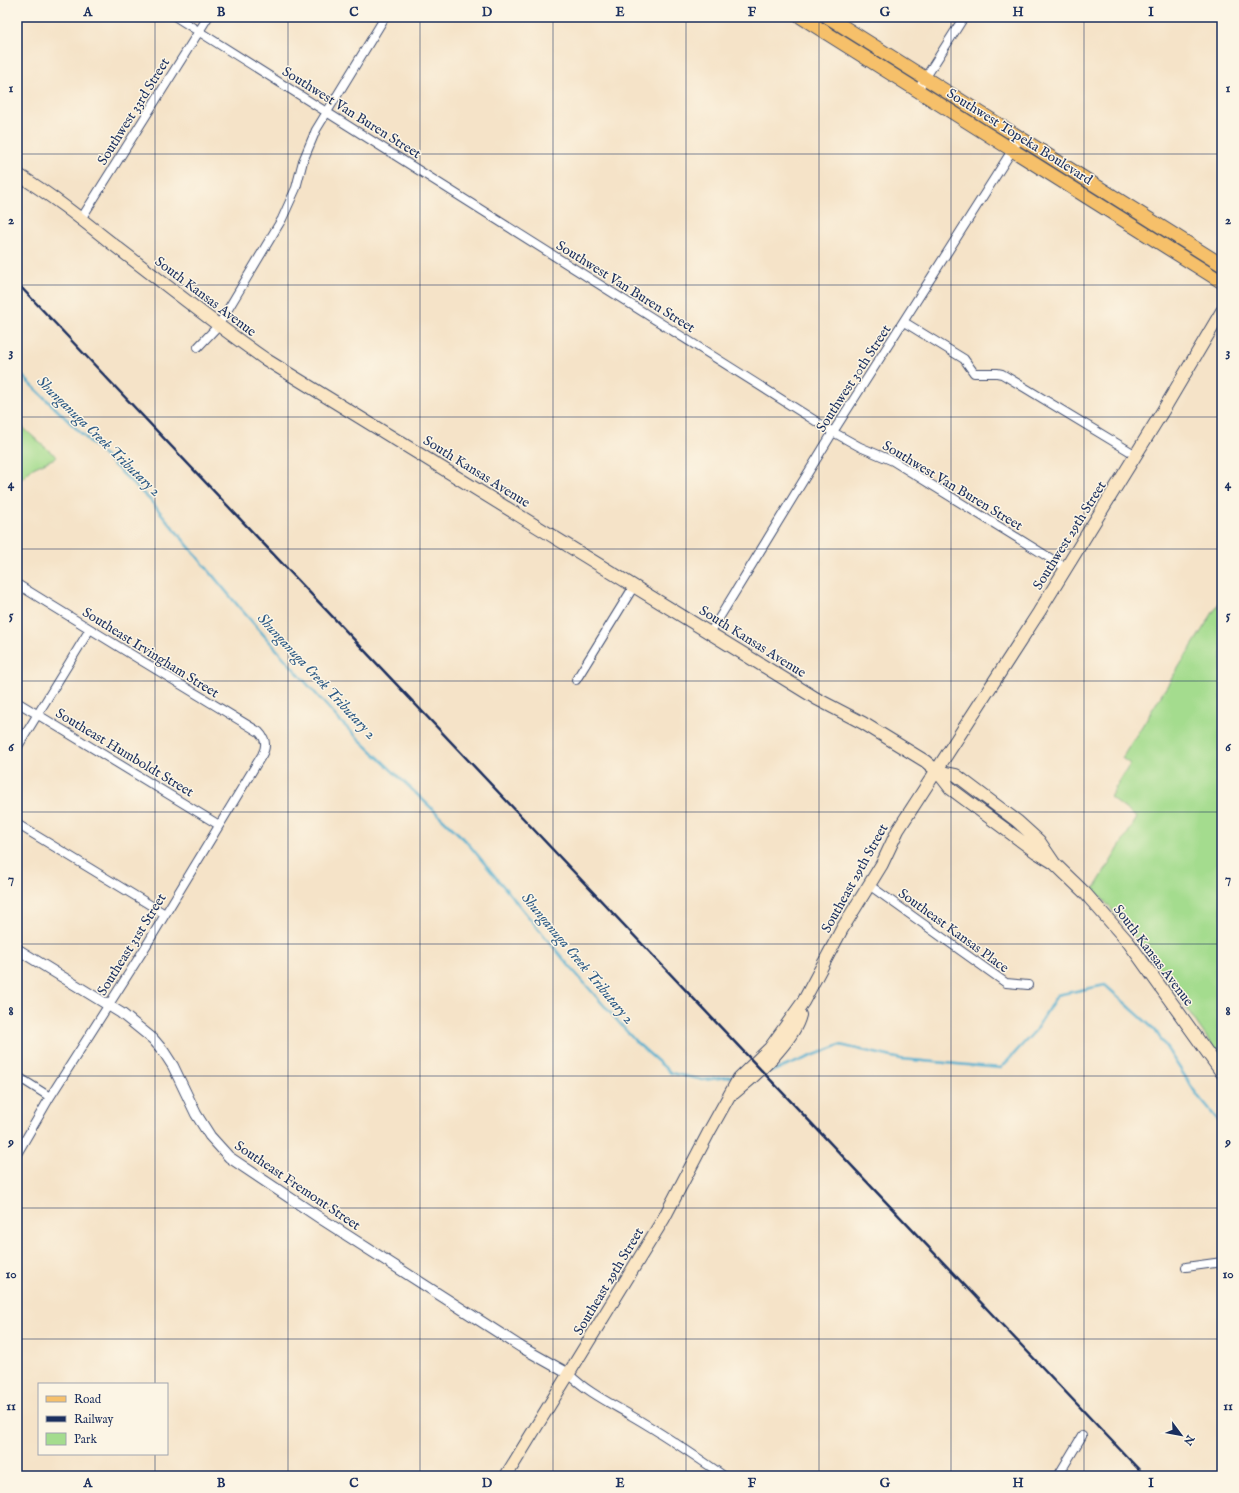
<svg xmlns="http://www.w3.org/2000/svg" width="1239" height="1493" font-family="'IM FELL English',serif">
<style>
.green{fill:#a4dc8e;stroke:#608676}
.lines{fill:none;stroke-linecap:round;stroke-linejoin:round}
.stream{stroke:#50adcf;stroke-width:2.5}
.minor-casing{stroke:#3c4a6e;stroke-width:10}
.tertiary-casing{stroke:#3c4a6e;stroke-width:12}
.secondary-casing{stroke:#3c4a6e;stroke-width:14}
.primary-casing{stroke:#3c4a6e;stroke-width:15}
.minor{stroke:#fff;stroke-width:8}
.tertiary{stroke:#fff;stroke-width:10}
.secondary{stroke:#fbe6c4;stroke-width:12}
.primary{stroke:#f6c06b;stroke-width:13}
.rail{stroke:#1b2f5e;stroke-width:2.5}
.grid{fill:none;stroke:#1b2f5e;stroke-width:1;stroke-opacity:0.55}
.labels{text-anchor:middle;stroke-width:3;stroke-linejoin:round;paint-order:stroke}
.street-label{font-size:14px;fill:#1b2f5e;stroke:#fcf5e5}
.water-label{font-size:15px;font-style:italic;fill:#2e5b86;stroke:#fcf5e5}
.neatline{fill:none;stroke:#1b2f5e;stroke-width:1.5}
.grid-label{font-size:13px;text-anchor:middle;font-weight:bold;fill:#1b2f5e}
</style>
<rect width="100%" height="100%" fill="#fcf5e5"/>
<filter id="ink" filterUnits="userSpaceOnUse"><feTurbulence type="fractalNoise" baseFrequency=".025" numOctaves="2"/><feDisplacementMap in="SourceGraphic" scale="8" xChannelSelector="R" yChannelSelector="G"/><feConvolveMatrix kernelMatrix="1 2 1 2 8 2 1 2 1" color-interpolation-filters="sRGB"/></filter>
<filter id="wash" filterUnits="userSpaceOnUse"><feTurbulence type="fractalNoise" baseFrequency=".012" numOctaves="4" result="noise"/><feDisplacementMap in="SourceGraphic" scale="16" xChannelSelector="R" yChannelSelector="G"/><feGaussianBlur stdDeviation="0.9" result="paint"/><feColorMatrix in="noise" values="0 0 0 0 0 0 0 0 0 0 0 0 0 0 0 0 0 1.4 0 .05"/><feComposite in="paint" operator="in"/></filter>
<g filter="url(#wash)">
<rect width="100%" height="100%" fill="#f5e3c8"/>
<path class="green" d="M17,422L40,443L57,457L33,468L17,483Z
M1222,598V1057H1220L1159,968L1126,926L1094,889L1137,818L1110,797L1130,764L1122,758Z"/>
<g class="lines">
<path class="stream" d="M17,371L150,500L239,607L340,721L466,841L565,961L636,1042L671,1073L703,1080L735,1076
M764,1072L776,1070L840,1045L901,1059L1001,1068L1035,1031L1057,995L1105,985L1155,1030L1197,1095L1222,1125"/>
</g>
</g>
<g filter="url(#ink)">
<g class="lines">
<g class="minor-casing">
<path id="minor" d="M176,17L833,432L860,447L893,461L1066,568
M917,91L964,17
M81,219L208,17
M904,322L964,359L974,373H997L1002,374L1136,455
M198,347L218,326L282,219L296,188L303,161L316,130L385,17
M17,584L129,653L259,732C266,739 267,746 262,755L143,951L50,1097L17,1154
M710,633L833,432L1020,138
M576,680L634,586
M17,702L219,825
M17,748L90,629
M17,824L165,914
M869,885L1006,983L1028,985
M17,1076L50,1097
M1186,1267L1222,1262
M569,1374C587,1392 610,1403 632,1416C663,1434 694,1455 724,1476
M1058,1476L1082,1436"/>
</g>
<g class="tertiary-casing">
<path id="tertiary" d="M17,949L121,1013L153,1039L164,1052L173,1066L196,1114L210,1136L229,1157L320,1218L521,1347L569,1374"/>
</g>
<g class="secondary-casing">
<path id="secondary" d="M17,174C50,194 80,218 110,242C161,281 212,322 265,359L817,699L863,723L925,761L937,771L951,789L1036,852L1054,863
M937,771L956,775L1017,821L1039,841L1054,863L1085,893L1129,943L1222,1073
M734,1093C755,1076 794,1041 800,1015
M506,1476L664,1218L710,1130L739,1078L770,1048L803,1002L842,929L882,864L898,830L1039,612L1164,409L1222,311"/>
</g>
<g class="primary-casing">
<path id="primary" d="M801,17L1222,282
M828,17L1222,265"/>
</g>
<use href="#minor" class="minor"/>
<use href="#tertiary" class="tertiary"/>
<use href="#secondary" class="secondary"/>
<use href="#primary" class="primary"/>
<path class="rail" d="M17,283L1145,1476"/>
</g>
</g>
<path class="grid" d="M155,17V1384M288,17V1476M420,17V1476M553,17V1476M686,17V1476M819,17V1476M951,17V1476M1084,17V1476M17,154H1222M17,285H1222M17,417H1222M17,549H1222M17,681H1222M17,812H1222M17,944H1222M17,1076H1222M17,1208H1222M17,1339H1222M155,1454V1476"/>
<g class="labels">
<g class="street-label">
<text transform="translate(133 111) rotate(-58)" y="5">Southwest 33rd Street</text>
<text transform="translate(352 112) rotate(32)" y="5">Southwest Van Buren Street</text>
<text transform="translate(1020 136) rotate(32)" y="5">Southwest Topeka Boulevard</text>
<text transform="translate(626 286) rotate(32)" y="5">Southwest Van Buren Street</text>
<text transform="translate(206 296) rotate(37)" y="5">South Kansas Avenue</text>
<text transform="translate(853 378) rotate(-57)" y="5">Southwest 30th Street</text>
<text transform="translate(477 471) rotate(32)" y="5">South Kansas Avenue</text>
<text transform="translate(953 485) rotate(31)" y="5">Southwest Van Buren Street</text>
<text transform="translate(1069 535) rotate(-58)" y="5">Southwest 29th Street</text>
<text transform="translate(753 641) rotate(32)" y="5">South Kansas Avenue</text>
<text transform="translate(151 652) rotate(32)" y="5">Southeast Irvingham Street</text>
<text transform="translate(125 752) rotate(31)" y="5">Southeast Humboldt Street</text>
<text transform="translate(854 878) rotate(-61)" y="5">Southeast 29th Street</text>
<text transform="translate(954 930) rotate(36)" y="5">Southeast Kansas Place</text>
<text transform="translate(131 944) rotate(-58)" y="5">Southeast 31st Street</text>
<text transform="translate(1154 955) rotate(53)" y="5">South Kansas Avenue</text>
<text transform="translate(298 1185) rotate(34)" y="5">Southeast Fremont Street</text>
<text transform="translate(608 1281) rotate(-59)" y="5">Southeast 29th Street</text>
</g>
<g class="water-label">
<text transform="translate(99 436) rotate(44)" y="5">Shunganuga Creek Tributary 2</text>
<text transform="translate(317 676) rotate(47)" y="5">Shunganuga Creek Tributary 2</text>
<text transform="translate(578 958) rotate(50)" y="5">Shunganuga Creek Tributary 2</text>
</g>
</g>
<rect width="1239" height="1493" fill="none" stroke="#fcf5e5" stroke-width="44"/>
<rect x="38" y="1383" width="130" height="72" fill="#fcf5e5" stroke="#a2a6af"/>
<rect x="46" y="1396" width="20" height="6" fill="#f6c06b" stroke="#a2a6af"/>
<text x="74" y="1403" font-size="12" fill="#1b2f5e">Road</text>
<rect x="46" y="1416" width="20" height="6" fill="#1b2f5e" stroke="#a2a6af"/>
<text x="74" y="1423" font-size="12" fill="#1b2f5e">Railway</text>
<rect x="46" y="1433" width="20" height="12" fill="#a4dc8e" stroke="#a2a6af"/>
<text x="74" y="1443" font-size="12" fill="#1b2f5e">Park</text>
<g transform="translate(1181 1435) rotate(122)" stroke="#fcf5e5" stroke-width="3" paint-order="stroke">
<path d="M0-3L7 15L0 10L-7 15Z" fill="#1b2f5e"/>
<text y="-6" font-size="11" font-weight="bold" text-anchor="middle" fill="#1b2f5e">N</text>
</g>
<rect x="22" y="22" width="1195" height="1449" class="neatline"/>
<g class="grid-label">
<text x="88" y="16">A</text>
<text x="221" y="16">B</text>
<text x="354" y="16">C</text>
<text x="487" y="16">D</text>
<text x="620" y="16">E</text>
<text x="752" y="16">F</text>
<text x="885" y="16">G</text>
<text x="1018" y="16">H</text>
<text x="1151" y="16">I</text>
<text x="11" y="92">1</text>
<text x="1228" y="92">1</text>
<text x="11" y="224">2</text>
<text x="1228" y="224">2</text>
<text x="11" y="356">3</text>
<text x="1228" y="356">3</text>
<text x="11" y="488">4</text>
<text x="1228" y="488">4</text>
<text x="11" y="619">5</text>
<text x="1228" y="619">5</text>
<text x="11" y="751">6</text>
<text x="1228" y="751">6</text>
<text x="11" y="883">7</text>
<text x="1228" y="883">7</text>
<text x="11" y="1015">8</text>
<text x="1228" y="1015">8</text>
<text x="11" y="1146">9</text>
<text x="1228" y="1146">9</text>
<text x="11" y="1278">10</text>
<text x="1228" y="1278">10</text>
<text x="11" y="1410">11</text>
<text x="1228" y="1410">11</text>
<text x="88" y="1487">A</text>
<text x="221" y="1487">B</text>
<text x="354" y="1487">C</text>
<text x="487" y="1487">D</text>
<text x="620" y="1487">E</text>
<text x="752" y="1487">F</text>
<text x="885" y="1487">G</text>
<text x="1018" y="1487">H</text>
<text x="1151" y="1487">I</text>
</g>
</svg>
